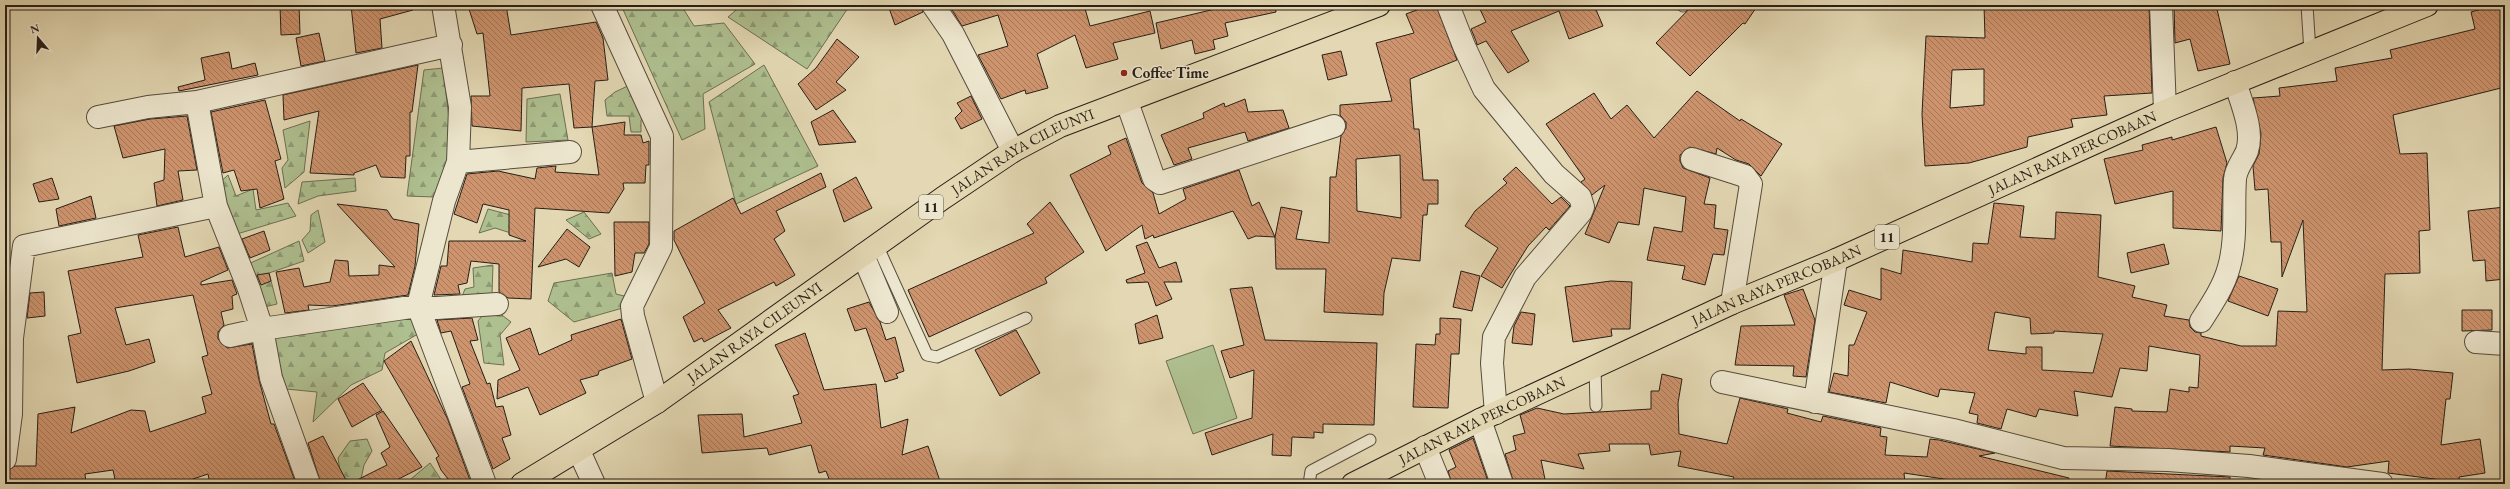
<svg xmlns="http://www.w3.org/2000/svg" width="2510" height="489" font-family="'EB Garamond',serif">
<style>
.forest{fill:url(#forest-firs);stroke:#6b6f53}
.green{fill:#afc090;stroke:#6b6f53}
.building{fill:url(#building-back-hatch);stroke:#271e16;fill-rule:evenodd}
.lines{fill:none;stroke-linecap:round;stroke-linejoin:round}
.service-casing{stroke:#564c3d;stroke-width:13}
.minor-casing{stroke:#564c3d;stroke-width:24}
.trunk-casing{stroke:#271e16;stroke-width:24}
.service{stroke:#ede6ce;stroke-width:11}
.minor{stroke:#ede6ce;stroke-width:22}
.trunk{stroke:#e3d8b3;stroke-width:22}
.poi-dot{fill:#8f2418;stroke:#ede6ce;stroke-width:1.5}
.labels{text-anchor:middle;stroke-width:3;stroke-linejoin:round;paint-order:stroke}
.shield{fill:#ede6ce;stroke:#625a4d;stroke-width:1}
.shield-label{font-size:14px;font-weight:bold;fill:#271e16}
.poi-label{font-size:15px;font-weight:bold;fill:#271e16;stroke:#ede6ce;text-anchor:start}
.street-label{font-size:15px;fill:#271e16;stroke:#ede6ce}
</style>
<defs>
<pattern id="forest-firs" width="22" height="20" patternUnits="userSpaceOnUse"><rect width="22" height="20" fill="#afc090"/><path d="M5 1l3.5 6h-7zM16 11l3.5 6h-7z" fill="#8e9b75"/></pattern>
<pattern id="building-back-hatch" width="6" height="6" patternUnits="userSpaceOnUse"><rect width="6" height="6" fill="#ce946e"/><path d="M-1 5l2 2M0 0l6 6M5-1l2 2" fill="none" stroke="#a77859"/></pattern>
</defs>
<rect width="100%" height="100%" fill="#e3d8b3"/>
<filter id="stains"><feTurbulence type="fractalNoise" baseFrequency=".005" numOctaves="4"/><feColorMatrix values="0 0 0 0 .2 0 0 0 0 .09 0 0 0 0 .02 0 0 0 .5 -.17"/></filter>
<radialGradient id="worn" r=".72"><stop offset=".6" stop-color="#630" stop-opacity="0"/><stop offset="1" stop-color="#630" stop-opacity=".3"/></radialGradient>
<path class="forest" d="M621,5H681L694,26L724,23L755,64L703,94L705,129L682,140Z
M742,5H850L807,69L728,17Z
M764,65L818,166L736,204L709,102Z
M443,68L453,153L434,197L407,196L424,70Z
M634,83L650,112L641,120V132H631L629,116H607L605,100L615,92Z
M560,94L568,140L526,142L527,99Z
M310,121L304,172L285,188L282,168L288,160L283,130Z
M228,175L236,196L253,189L256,210L288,203L296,216L237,234L217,185Z
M355,178L356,191L318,196L298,204L302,182Z
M488,209L522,218L517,235L495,228L479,233Z
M318,210L325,242L308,253L302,240L310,231L311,215Z
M584,212L601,234L589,239L566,220Z
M299,241L304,261L269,273L277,304L260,308L244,266Z
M493,265L492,294L461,299L465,289L474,287L473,268Z
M612,273L616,294L628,297L626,307L574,322L548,301L554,283Z
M490,306L511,322L500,335L504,365L484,363L478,321Z
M411,309L418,334L385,353L382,370L351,385L313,422L317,392L286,389L271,336Z
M367,439L372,451L364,465L360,484L341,477L338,458L350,441Z
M430,463L444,484H405Z"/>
<path class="green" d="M1213,345L1237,418L1193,434L1166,361Z"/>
<path class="building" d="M280,5H299L300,34L281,35Z
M351,5H413V10L380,19L382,48L356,53Z
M484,5H506L511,35L596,22L603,38L608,80L595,81L592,127L574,128L569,84L522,88L521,131L472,126L471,96H490L483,33L477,34L469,9Z
M888,5H921L923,12L895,25Z
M949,5H1084L1090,26L1150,11L1155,33L1113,43L1118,59L1086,68L1075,35L1037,54L1048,88L1026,94L1025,90L1001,99L978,55L1008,46L998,15L962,26Z
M1232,5H1275L1276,12L1225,23L1228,36L1213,40L1215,49L1195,54L1192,40L1161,49L1156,23Z
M1430,5H1436L1457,60L1410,79L1414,129H1419L1423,180H1438V204H1428L1427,215H1423L1420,261L1392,258L1384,293L1383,315L1324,312L1326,269H1276L1275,237L1256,236L1248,239L1233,211L1154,238L1153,235L1145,239L1142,225L1106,251L1070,175L1111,154L1108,146L1126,138L1142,183L1153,193L1159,214L1186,199L1183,189L1239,170L1252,206L1259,202L1275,237L1281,207L1302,211L1296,239L1329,243L1330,177H1336L1341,136L1346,128V122L1340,115V105L1392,101L1376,43L1414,33L1406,14ZM1400,155L1401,218L1357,211L1356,159Z
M1478,5H1594L1603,26L1569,39L1559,11L1511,31L1529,61L1508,73L1486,41L1477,45L1476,41L1471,29L1486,22Z
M1693,5H1758L1745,24L1743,23L1690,76L1656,43Z
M1984,5H2001V8L2037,7V5H2149L2152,93L2104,96L2107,115L2071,119L2073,127L2028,137L2027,147L1969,163L1925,166L1922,114L1926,36L1985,38ZM1984,69V105L1950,108L1952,70Z
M2174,5H2216L2230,64L2198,71L2190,39L2175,43Z
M2496,5H2505V87L2393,115L2400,154L2427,153L2430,230L2419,231L2420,273L2385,274L2382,370L2409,369L2453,373L2450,399H2446L2441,445L2480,439L2485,473L2459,477L2460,484H2443L2442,480L2388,473L2389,461L2347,467L2263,455L2265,448L2230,446V452L2110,446L2115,407L2132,409V411L2167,412L2170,389L2189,392V387L2198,388L2200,355L2149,346L2147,371L2120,368L2112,397L2074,391L2078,416L2039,409L2036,417L2007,409L2001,429L1977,423L1978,415L1969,413L1975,393L1940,389L1938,397L1890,382L1886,403L1829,392L1834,373L1848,376L1849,345H1854L1867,312L1844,305L1849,290L1881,300V268L1901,274L1903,250L1972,262L1973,243L1988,244L1994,203L2024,206L2020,237L2055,239L2056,212L2101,215L2098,277L2135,286L2132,297L2167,305L2164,316L2189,320L2190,327L2195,332L2201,333V336L2241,346H2276L2278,311L2307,312L2303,220L2282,277L2281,242H2271L2268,189L2255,190L2253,166L2259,154L2261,134L2253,98L2280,96L2279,88L2337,81L2335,68L2392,58L2390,50L2475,29L2471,12ZM1995,312L2030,318L2031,334L2054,333V331L2103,334L2093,373L2042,370V347H2026V354L1988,350Z
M319,33L325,61L301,66L296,38Z
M837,39L859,57L836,82L846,90L816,110L798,84L816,68Z
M1341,51L1347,75L1328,80L1322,55Z
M229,52L232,69L255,63L258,75L179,91L178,87L205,80L201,58Z
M418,65L412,112H410V156H406L405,178L381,177L376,165L354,173V175L310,173L319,111L284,120L283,95Z
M1697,91L1740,121L1741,119L1782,144L1761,176L1749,164L1736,160L1717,148L1716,154L1690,147L1680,155V161L1683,168L1710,178L1704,204L1716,205L1714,228L1728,230L1724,255L1713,254L1705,285L1682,279L1685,266L1647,260L1654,227L1682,232L1686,197L1644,188L1639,225L1618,222L1609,243L1585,234L1605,185L1592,195L1581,182L1585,179L1546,124L1594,93L1611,119L1627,105L1654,138Z
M971,96L982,119L961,129L955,118L962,111L957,103Z
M1245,99L1248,112L1283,110L1289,128L1248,141L1245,132L1188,148L1192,159L1174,165L1161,135L1204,118L1203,113L1224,103L1225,107Z
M265,100L281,159L275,161L284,199L260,208L257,189L241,191L234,170L223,173L211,112Z
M833,110L856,142L819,145L811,122Z
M187,116L197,170L178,171L183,200L157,206L154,183L164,180L165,149L123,158L114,126L150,119Z
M625,122L624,135H641L643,143L649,141V165H646L645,183H623L624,189L609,213L535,208L531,299L508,298L499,292V264L471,261L467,283L458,285L460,294L434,295L441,266H447L449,241H526L509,235V210L483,204L477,223L454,214L467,174L498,171L535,179L537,168L556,166L555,172L599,175L592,127Z
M2216,127L2227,163L2223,178L2221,231L2173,228V191L2115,204L2104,159L2143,150L2142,145L2172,137V140Z
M1516,167L1552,204L1561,197L1570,206L1549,230L1546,227L1528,246L1502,288L1481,276L1498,248L1465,226L1475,211L1507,183L1503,179Z
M821,173L826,187L776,211L785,231L774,239L795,275L776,286L774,282L718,310L731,328L704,342L702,338L694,342L683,317L705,303L674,240V231L733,198L741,214Z
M856,177L872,208L844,222L833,190Z
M52,178L59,199L39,202L33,184Z
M91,196L96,218L59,226L56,209Z
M1050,202L1084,252L1045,278L1047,283L929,337L908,290L1034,233L1027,224Z
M337,204L387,210L393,219L419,224L415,266L408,295L332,306L308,305L309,310L285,313L276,272L299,268L304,287L330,282L335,260L348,261L349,276L379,275V265L395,267Z
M2505,207V279L2486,281L2485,260L2473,261L2468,211Z
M614,222H649V244L644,253H635L632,272L615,276Z
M178,227L185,257L219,247L228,270L201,282V285L232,280L237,294L232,296L233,309L221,312L224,325L218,332V339L227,348L252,344L259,380L271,424H274L296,484H210L208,474L178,484L176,479L153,484H116L113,470L85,474L86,484H5V471L15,466H36L38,414L75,407L71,433L131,410L145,411L150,432L206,413L202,397L212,394L202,357L208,355L193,295L115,308L126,345L149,339L155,362L129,371L77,383L68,336L81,333L68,271L143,257L138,235Z
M567,229L590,247L579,267L566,259L538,267Z
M264,231L270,250L250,258L242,239Z
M1147,242L1159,268L1176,262L1182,282H1164L1172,299L1156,306L1148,282L1127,283L1126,280L1145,273L1136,246Z
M2164,244L2169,264L2131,273L2127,253Z
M1461,271L1480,276L1472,311L1453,307Z
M269,273L271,281L261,285L257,275Z
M2239,276L2278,289L2268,316L2228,301Z
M1611,281L1632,282L1630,329H1611L1612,336L1573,342L1565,287Z
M1252,287L1265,340L1377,343L1374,425L1323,424V433L1314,432V438L1292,437L1291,456L1272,455L1273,434L1212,455L1205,433L1252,418L1254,370L1230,378L1221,351L1244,345L1230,289Z
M1803,289L1815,320L1806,377L1793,376L1794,366L1735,365L1741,326L1795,325L1784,295Z
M44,292L45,316L27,318L30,293Z
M869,302L880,322L886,340L895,337L904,371L896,374L898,378L885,382L866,328L855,331L847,309Z
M2462,310H2492V330L2462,331Z
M1521,312L1535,314L1532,345L1512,343L1514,326Z
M1157,315L1163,338L1139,344L1135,324Z
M472,318L478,340L470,341L487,384L490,383L496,407L503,406L511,435L502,438L510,459L493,469L462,387L470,384L451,331L441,333L437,320Z
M1440,318L1461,319L1459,354H1451L1448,408L1413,407L1416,344L1435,345L1436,334H1440Z
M621,319L632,359L599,371L598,375L580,380L586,393L540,415L528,387L497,399L498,380L520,370L506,338L530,328L539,355L572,340L571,335Z
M1016,330L1040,373L1000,396L975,350Z
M805,333L824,390L876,384L881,428L908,419L902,455L928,446L941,484H831L826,471L819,473L811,445L769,455L767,448L702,453L698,415L742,414L744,437L802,423L793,396L799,394L775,345Z
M411,341L448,420L471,483L469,484H452L441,470L436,458L439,456L384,361Z
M1662,374L1682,379L1678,403L1679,434L1727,444L1740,398L1784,408L1788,409L1787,413L1821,422L1823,416L1881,428L1880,436L1887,437L1885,455L1927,457L1930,439L1939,440L1995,453L1979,456L2069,478L2068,484H1977L1904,473L1905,484H1731L1734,477L1678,466L1681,451L1651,455L1649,444H1609L1610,451L1578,454L1584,469L1541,460L1546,484H1514L1505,454L1516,450L1513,436L1525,433L1520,415L1537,408L1564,414L1651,409V391H1659Z
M363,383L382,410L352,427L338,399Z
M383,411L422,467L389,484H349L387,465L381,453L390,447L376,415Z
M323,436L348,484H321L308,443Z
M1473,438L1489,484H1452L1448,471L1456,467L1449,450Z
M2107,471L2230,477V484H2105Z"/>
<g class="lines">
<g class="service-casing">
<path id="service" d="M2307,5L2310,52
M1683,6L1684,5
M877,245L927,355L937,357L1026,318
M1595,367L1596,406
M1309,484L1311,471L1370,440"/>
</g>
<g class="minor-casing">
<path id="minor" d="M443,5L460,107L458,162L444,201L418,306L485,484
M602,5L662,136L661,247L632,306L633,316L657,402
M933,5L953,34L1013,151
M1448,5L1464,46L1484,89L1554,174L1580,197L1583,207L1581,212L1525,277L1494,337L1492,363L1496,413
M2161,5L2165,111
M197,102L451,45
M1127,102L1154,179L1160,183L1334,126
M98,117L148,107L197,102L216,206L249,289L262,329L418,306L437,308L497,304
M1692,159L1745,176L1751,184L1732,303
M458,162L570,152
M863,255L887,312
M2201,321C2212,304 2224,286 2229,267C2237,239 2233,207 2235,179C2236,168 2243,161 2247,151C2254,130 2241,102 2235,82
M230,336L262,329L271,378L309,484
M2476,342L2505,344
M1722,382L1953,430L2063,458L2168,460L2249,466L2382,484
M1815,402L1836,260
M1480,420L1502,484
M1425,447L1440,484
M579,451L594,484
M5,459L11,414L12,338L24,246L216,206"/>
</g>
<g class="trunk-casing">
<g id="trunk">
<path id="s1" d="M522,484L657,402L943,198L1013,151L1060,126L1379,5"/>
<path id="s2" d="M1353,484L1480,420L1732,303L1836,260L2165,111L2427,5"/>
</g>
</g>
<use href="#service" class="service"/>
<use href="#minor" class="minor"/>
<use href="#trunk" class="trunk"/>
</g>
<circle class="poi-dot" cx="1124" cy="73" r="4"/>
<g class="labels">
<g class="shield">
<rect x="919" y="195" width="24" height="24" rx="3"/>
<rect x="1875" y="225" width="24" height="24" rx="3"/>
</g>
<g class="shield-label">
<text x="931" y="212">11</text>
<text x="1887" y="242">11</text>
</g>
<g class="poi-label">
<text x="1132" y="78">Coffee Time</text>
</g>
<g class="street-label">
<text dy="5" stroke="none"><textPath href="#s1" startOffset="602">JALAN RAYA CILEUNYI</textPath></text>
<text dy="5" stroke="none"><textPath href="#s2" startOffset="792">JALAN RAYA PERCOBAAN</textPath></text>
<text dy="5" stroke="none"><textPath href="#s2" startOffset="468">JALAN RAYA PERCOBAAN</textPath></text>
<text dy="5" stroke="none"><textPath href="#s1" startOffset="278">JALAN RAYA CILEUNYI</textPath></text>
<text dy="5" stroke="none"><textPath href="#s2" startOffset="144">JALAN RAYA PERCOBAAN</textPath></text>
</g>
</g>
<rect width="2510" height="489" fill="none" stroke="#e3d8b3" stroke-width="20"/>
<rect x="6" y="6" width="2498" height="477" fill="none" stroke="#271e16" stroke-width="2"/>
<rect x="10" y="10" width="2490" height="469" fill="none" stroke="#271e16"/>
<g transform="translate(38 38) rotate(341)" stroke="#ede6ce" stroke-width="3" paint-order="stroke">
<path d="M0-3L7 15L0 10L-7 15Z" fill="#271e16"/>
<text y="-6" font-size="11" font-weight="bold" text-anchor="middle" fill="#271e16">N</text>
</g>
<rect width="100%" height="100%" filter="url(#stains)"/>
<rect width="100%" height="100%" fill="url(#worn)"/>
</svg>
